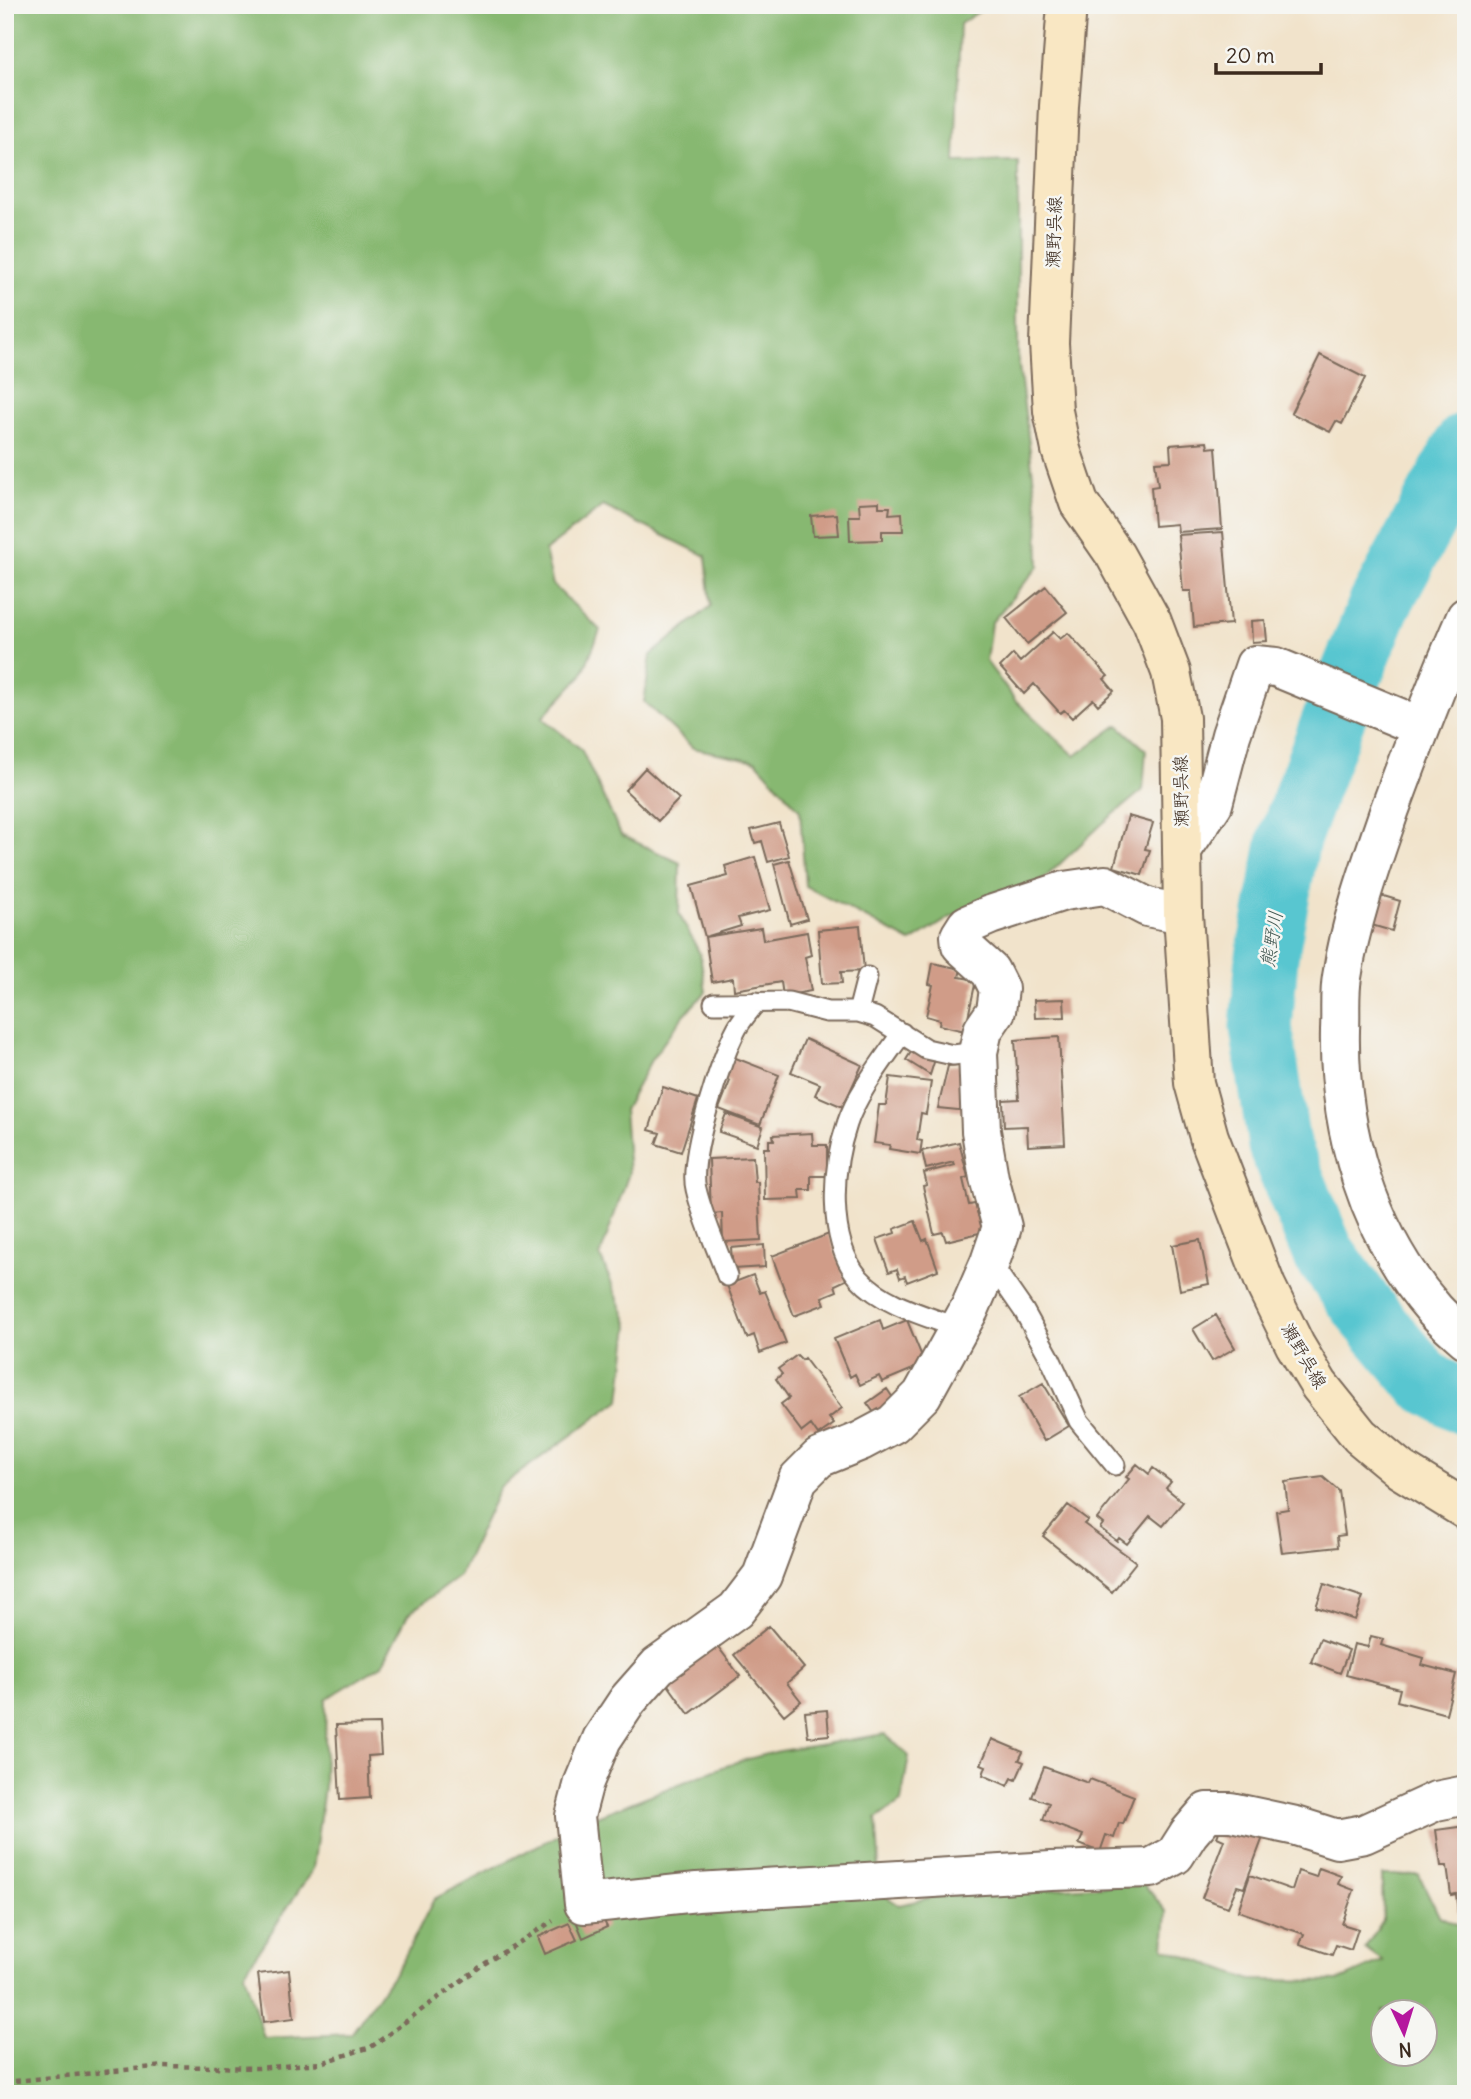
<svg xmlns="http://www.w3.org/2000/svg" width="1471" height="2099" font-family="Delius,'Klee One',sans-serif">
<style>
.forest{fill:#87b871;stroke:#617148;stroke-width:2;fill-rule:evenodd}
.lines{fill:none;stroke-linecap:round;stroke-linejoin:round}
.river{stroke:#59c6d0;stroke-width:63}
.building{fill:#d09c88}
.lane-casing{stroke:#7b6b5b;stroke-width:23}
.street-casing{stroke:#7b6b5b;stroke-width:42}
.secondary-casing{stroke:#7b6b5b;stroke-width:42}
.path{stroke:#7b6b5b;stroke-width:4.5;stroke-dasharray:5 5;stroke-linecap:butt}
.lane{stroke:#fff;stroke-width:19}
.street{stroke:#fff;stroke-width:38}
.secondary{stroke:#f9e7c3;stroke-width:38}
.labels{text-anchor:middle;stroke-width:5;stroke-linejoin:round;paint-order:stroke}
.street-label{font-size:18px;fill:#3b2a1e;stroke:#f6f6f2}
.water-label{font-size:19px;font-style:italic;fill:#445953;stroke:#f6f6f2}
</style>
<rect width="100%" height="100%" fill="#f6f6f2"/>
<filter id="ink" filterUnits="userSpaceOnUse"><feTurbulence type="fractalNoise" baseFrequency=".0143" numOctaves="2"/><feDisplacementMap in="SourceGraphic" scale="14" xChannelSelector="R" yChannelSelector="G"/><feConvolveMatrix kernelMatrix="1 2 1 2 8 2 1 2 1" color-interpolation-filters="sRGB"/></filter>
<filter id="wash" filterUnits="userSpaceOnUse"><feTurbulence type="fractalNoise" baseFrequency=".00686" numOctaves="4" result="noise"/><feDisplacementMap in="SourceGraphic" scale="28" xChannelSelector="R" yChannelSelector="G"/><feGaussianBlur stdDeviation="1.57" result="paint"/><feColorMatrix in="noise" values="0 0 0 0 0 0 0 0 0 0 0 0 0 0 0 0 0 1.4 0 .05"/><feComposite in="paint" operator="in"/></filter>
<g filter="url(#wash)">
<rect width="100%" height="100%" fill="#f1e3cb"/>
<path class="forest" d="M5,5H989L960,24L955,162L1018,161V359L1038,513L1039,566L991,623L986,661L1015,700L1075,756L1118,725L1146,750L1143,790L1102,824L1029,893L951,917L911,942L805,886L800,810L756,761L693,748L644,702L651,655L711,606L706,556L603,506L545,551L553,585L600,630L582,675L542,718L581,749L621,835L680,863L679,914L700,954L706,992L684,1015L651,1060L624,1110L629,1173L600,1256L629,1325L620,1400L500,1487L459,1576L408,1614L382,1665L326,1699L324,1787L313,1869L244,1973L264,2038L351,2034L403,1960L434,1899L589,1819L733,1763L774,1752L885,1734L909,1756L901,1802L876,1819L879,1858L875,1889L899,1905L938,1896L1143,1883L1167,1912L1164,1948L1251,1980L1338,1981L1383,1961L1365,1948L1383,1920L1382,1875H1419L1439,1916L1466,1928V2094H5ZM1384,2011H1426V2054H1384Z"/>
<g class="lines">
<path class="river" d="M1466,444L1379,606L1335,715L1289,839L1267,957L1261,1027L1279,1145L1323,1252L1368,1314L1425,1381L1466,1404"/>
</g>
<g id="blocks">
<path class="building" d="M1320,355L1365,378L1342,424L1336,421L1330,432L1291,413Z
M1207,442L1208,448L1216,447L1222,529L1178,532L1177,524L1154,526L1151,487L1158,486L1155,462L1171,461L1170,445Z
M879,502V507H890L889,514L902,513L903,531H882V540L850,541L849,516H860L859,503Z
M837,514L839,535L813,536L811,516Z
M1223,532L1231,624L1194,627L1191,591H1183L1178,535Z
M1046,586L1067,612L1027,644L1006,618Z
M1265,620L1267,641L1252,642L1251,621Z
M1053,632L1060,639L1068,633L1108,676L1104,679L1114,691L1098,705L1093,699L1072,718L1064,710L1060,713L1034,684L1024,694L1000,667L1013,654L1020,662Z
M645,768L679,799L658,821L625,790Z
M1128,816L1153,823L1145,849L1150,850L1142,875L1114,867Z
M779,823L789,856L768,862L762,841L755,843L751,830Z
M755,857L770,910L738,918L741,926L705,937L691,886L728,876L725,866Z
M789,860L807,919L790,924L774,864Z
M1377,894L1400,901L1392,931L1368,924Z
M860,926L864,971L841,972L842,983L822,984L818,930Z
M761,928L763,940L807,932L811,955L805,957L811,991L783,996L781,982L734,990L733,978L712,982L705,937Z
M933,963L961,969L959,977L976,980L965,1031L939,1025L940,1020L926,1016L933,985L929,984Z
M1064,999L1065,1017L1035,1018L1034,1000Z
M1059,1037L1065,1144L1028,1146L1027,1126L1004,1127L1003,1100L1019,1099L1015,1040Z
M805,1039L862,1065L843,1107L815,1095L820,1084L791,1072Z
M911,1052L935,1059L930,1075L906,1060Z
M733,1057L779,1075L760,1125L719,1109L730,1081L725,1079Z
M969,1064L968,1111L938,1108L948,1066Z
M890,1077L931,1082L926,1114L921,1113L917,1140L922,1141L920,1154L889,1149L890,1145L874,1143L879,1105H886Z
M663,1087L698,1099L681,1152L656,1144L660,1133L649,1130Z
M726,1114L763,1127L757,1145L719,1132Z
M812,1133L813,1145H827V1176H811V1190H800L801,1199L765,1200L764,1148H769V1140H774L773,1135Z
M959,1142L968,1177L963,1179L969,1205L975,1204L983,1232L946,1241L943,1232L934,1234L923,1186L927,1185L924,1173L955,1165L954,1162L926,1169L922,1151Z
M753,1157L755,1182H758L761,1240L723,1242L722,1213L711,1214L709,1159Z
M915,1221L923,1241L927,1239L938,1270L907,1282L905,1276L900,1278L897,1269L889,1272L877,1239L895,1233L894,1229Z
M829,1234L846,1280L835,1285L837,1291L822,1297L825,1304L794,1316L772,1256Z
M1200,1240L1209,1284L1180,1290L1172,1245Z
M764,1245L765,1267L733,1269L731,1248Z
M753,1275L760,1293L765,1291L786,1343L760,1353L754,1335L747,1338L727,1285Z
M1216,1315L1235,1348L1212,1361L1193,1329Z
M880,1320L883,1330L907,1320L925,1364L882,1382L879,1376L860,1385L855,1374L850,1377L834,1339Z
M797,1355L802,1360L804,1358L842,1408L829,1418L834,1424L818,1435L811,1425L802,1432L781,1404L789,1398L776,1379L782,1374L778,1369Z
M1043,1383L1069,1426L1044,1441L1019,1397Z
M887,1389L897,1404L878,1418L867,1403Z
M1137,1464L1149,1474L1153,1468L1171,1482L1166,1488L1183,1502L1163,1526L1150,1516L1127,1544L1119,1538L1117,1541L1100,1528L1103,1524L1097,1519L1129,1479L1126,1477Z
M1323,1477L1339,1491L1345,1535L1337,1536L1338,1547L1282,1553L1276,1511L1288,1509L1285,1482Z
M1068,1505L1088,1520L1084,1524L1136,1562L1112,1592L1043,1536Z
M1324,1584L1363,1597L1355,1620L1316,1607Z
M769,1626L804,1668L787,1683L801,1701L784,1715L734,1655Z
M1371,1636L1383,1639L1381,1645L1424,1658L1422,1665L1456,1674L1446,1714L1397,1701L1400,1689L1346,1675L1354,1644L1368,1647Z
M1320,1639L1349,1650L1340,1673L1311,1662Z
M716,1644L740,1676L689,1714L666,1682Z
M827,1710L829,1735L808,1737L805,1712Z
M379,1724L381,1755L368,1756L370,1798L340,1800L336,1725Z
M992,1739L1023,1752L1019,1760L1024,1762L1016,1780L1012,1778L1008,1786L983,1775L986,1766L981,1764Z
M1044,1767L1088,1783L1090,1779L1134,1796L1123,1824L1119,1823L1114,1838L1106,1835L1100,1852L1079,1844L1083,1835L1043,1820L1049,1803L1032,1797Z
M1223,1822L1263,1837L1244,1888L1237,1886L1228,1907L1202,1898L1224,1840L1217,1837Z
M1466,1826V1913L1458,1914L1456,1894L1451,1895L1447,1866H1441L1436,1830Z
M1319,1868L1341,1876L1338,1884L1354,1890L1342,1924L1358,1929L1351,1950L1336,1945L1332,1955L1300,1944L1304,1934L1238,1911L1250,1875L1292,1890L1298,1871L1316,1877Z
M599,1911L607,1927L583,1938L576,1921Z
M569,1923L577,1940L545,1954L538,1937Z
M289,1970L294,2018L264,2022L258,1974Z"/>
</g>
</g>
<g filter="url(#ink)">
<use href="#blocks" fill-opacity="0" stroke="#7b6b5b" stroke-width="2"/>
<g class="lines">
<g class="lane-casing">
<path id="lane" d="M714,1003L788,1002L827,1012H858L875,1017L926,1049L953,1055L978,1052
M858,1012L867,977
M902,1033C884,1059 856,1095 847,1124C832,1168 827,1241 859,1278C883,1305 926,1316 959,1328
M990,1262L1024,1311L1050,1358L1079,1421L1115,1465
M727,1276C717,1248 703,1219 696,1189C688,1159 721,1057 737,1028C742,1019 750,1010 756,1002"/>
</g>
<g class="street-casing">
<path id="street" d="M1466,617C1438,680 1414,744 1390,809C1371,864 1351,919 1342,977C1339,994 1341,1013 1340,1030C1338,1130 1368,1234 1435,1310C1444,1320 1456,1330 1466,1339
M1182,850L1213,804L1231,735L1255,665L1276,667L1419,726
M1183,914L1147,907L1105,885L1064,891L990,915L967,925L960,936L961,945L990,971L999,989L996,1011L983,1030L978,1052L981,1131L989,1178L1002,1227L990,1262L970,1308L922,1395L893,1424L861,1441L819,1458L798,1479L762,1576L736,1610L658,1666L628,1700L602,1739L584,1782L575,1816L584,1904L697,1892L1051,1871L1151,1868L1175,1855L1189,1833L1207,1812H1231L1296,1826L1337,1839L1364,1834L1436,1801L1466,1795"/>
</g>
<g class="secondary-casing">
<path id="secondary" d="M1067,5L1059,106L1049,343L1053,411L1061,450L1079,503L1115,555L1152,622L1171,672L1180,718L1183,914L1194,1083L1209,1137L1266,1286L1295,1345L1319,1385L1360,1436L1401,1470L1466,1510"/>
</g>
<path class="path" d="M5,2082L163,2066L258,2068L321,2063L371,2047L484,1964L553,1921"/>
<use href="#lane" class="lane"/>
<use href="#street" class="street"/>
<use href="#secondary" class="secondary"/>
</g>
</g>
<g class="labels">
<g class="street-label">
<text transform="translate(1054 232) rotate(-88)" y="6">瀬野呉線</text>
<text transform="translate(1181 791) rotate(-91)" y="6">瀬野呉線</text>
<text transform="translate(1304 1356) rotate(60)" y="6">瀬野呉線</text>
</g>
<g class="water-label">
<text transform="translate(1271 939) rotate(-81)" y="7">熊野川</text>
</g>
</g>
<rect width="1471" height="2099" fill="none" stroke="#f6f6f2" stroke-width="28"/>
<g transform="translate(1404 2033) rotate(176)"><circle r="33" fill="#f6f6f2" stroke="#aba49d" stroke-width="2"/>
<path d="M0-5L12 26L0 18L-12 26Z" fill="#b5179e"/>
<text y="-10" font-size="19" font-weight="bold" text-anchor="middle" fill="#3b2a1e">N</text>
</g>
<path d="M1216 63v10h105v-10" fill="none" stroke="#3b2a1e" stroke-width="3.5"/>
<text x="1226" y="63" font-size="21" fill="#3b2a1e" stroke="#f6f6f2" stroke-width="5" paint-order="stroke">20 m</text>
</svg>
